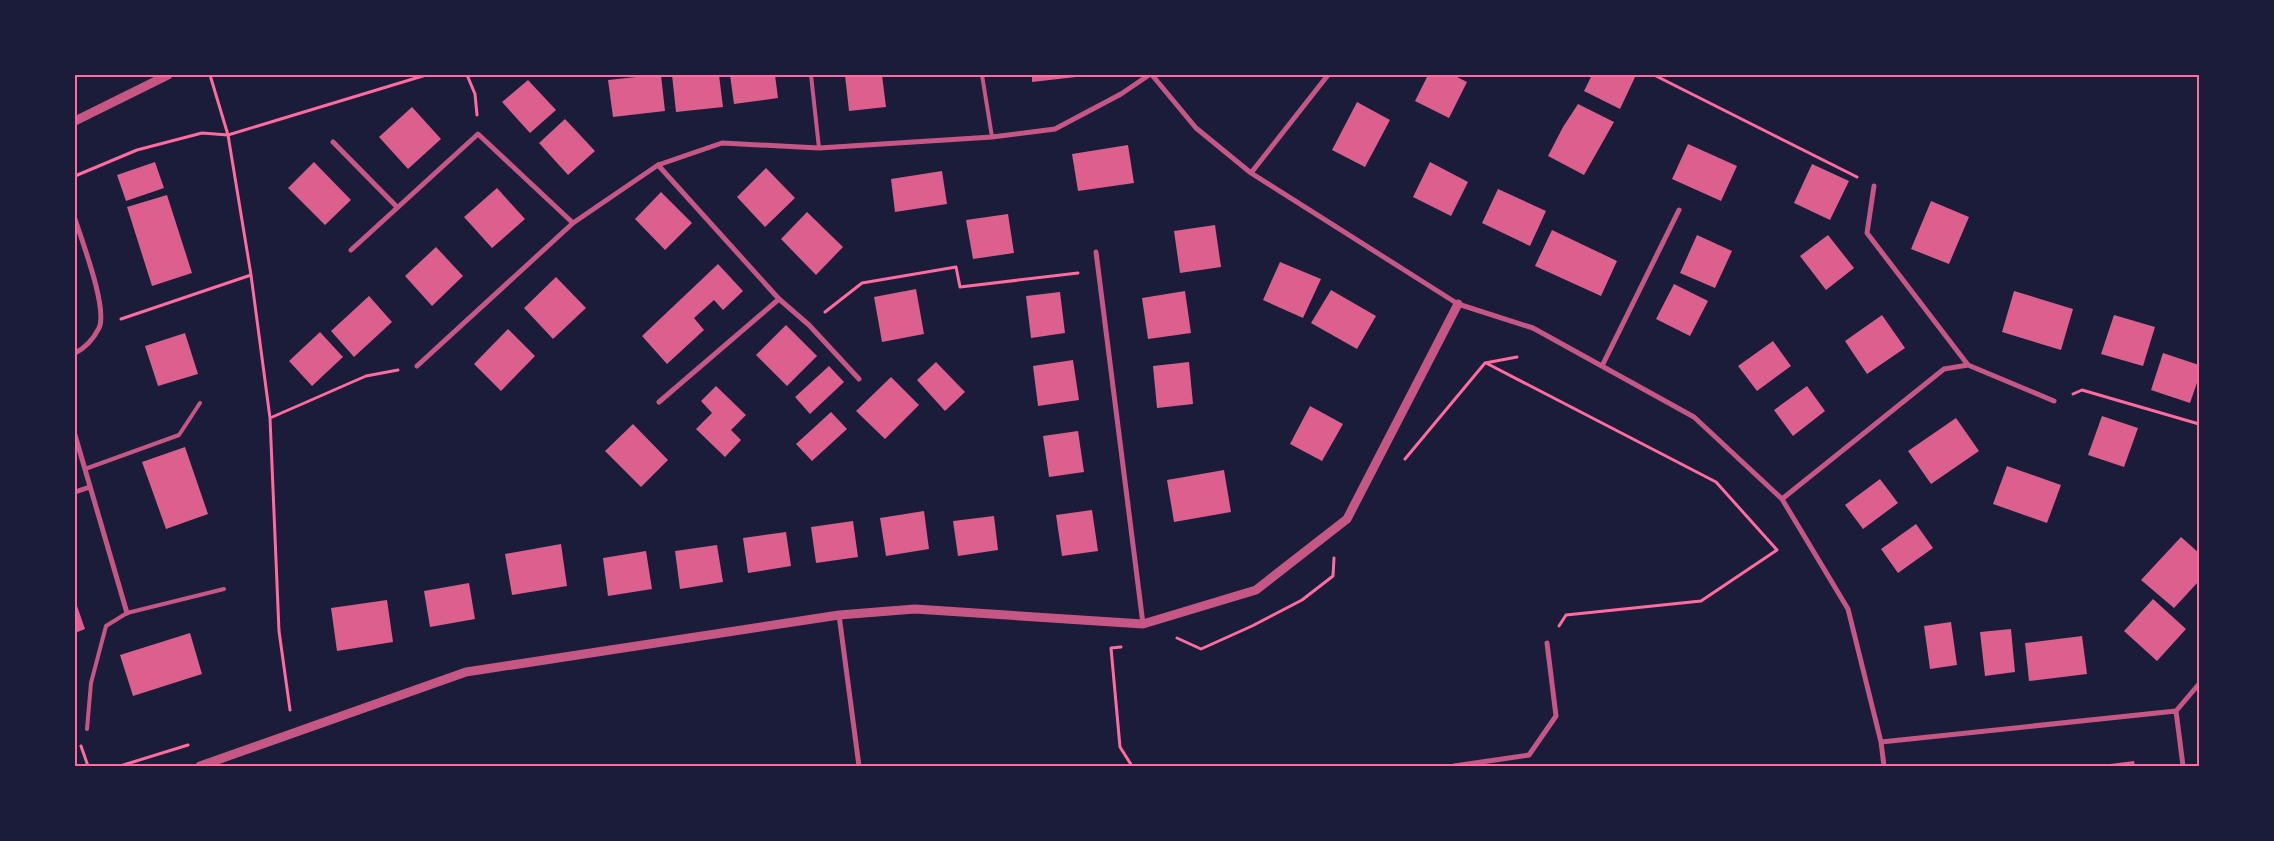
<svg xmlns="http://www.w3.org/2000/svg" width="2274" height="841" font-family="Arial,sans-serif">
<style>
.building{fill:#dd5f8e}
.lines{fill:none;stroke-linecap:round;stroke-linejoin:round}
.path{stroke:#ff6b9d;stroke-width:3}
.service{stroke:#c65784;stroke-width:4}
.minor{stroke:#c65784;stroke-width:5}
.tertiary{stroke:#c65784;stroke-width:9}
.neatline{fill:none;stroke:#ff6b9d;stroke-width:2}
</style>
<rect width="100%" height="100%" fill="#1b1b3a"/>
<path class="building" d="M655,75H661L665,111L613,117L608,80Z
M672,75H719L723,107L676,112Z
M730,75H775L778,98L734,104Z
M845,75H882L886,107L849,111Z
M1032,75H1075L1076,77L1032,82Z
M1428,75H1453L1467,82L1449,118L1415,101Z
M1592,75H1636L1620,109L1584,91Z
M528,80L556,110L530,133L502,102Z
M1357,102L1390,120L1365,167L1332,150Z
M1578,104L1614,122L1584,175L1548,156L1563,127Z
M412,107L441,139L408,169L379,137Z
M565,119L595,151L568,175L539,143Z
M1688,144L1737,166L1721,201L1672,179Z
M1128,145L1134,183L1078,191L1072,154Z
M155,162L164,188L126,201L117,175Z
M314,162L351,200L325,225L288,188Z
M1430,162L1468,182L1451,216L1413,197Z
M1812,164L1849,181L1830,220L1794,203Z
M766,168L795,198L765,227L737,197Z
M942,171L947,204L895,212L891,179Z
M497,188L525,219L492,248L464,217Z
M1498,189L1546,211L1530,246L1482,223Z
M661,192L692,223L665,250L635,219Z
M167,195L192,273L152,286L127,207Z
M1931,201L1969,217L1949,264L1911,249Z
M807,212L843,247L816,275L781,239Z
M1008,214L1014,253L973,259L966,220Z
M1215,225L1221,267L1180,273L1174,231Z
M1552,230L1617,261L1601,296L1535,266Z
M1697,235L1732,251L1715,288L1680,273Z
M1828,235L1854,268L1826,290L1800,256Z
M436,247L463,276L432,306L405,276Z
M1280,262L1321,279L1303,318L1263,300Z
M718,264L743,291L723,310L714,300L694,318L704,330L667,364L642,336Z
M556,277L586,308L553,339L524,308Z
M1674,284L1708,301L1690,336L1656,319Z
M916,289L924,334L882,342L874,297Z
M1331,290L1376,316L1357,349L1311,323Z
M1185,291L1191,333L1148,339L1142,298Z
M2014,291L2073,309L2061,350L2002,332Z
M1060,292L1065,333L1031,338L1026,296Z
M369,296L392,322L354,357L331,331Z
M1882,315L1905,348L1867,374L1845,341Z
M2114,315L2155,327L2143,366L2101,354Z
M786,325L817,356L787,386L756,355Z
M508,329L535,356L501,391L474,364Z
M320,332L343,357L312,386L289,361Z
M185,333L198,374L158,386L145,346Z
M1773,341L1791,366L1757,391L1738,366Z
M2163,353L2199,365V377L2190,403L2151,390Z
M1073,360L1079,400L1038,406L1033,366Z
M936,362L965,392L945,411L917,380Z
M1189,362L1193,404L1157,408L1153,366Z
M829,366L844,382L810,414L795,397Z
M891,377L919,405L885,439L856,411Z
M716,386L746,415L731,430L741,440L725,457L696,429L712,413L701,401Z
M1807,386L1825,411L1793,436L1774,410Z
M1310,406L1343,424L1322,461L1290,444Z
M831,412L847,429L812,461L796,444Z
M2102,416L2138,428L2124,467L2088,455Z
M1956,418L1979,451L1931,484L1908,451Z
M633,424L668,460L641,487L605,451Z
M1078,431L1084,472L1049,477L1043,436Z
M185,447L208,514L166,529L142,462Z
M2007,466L2061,485L2047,523L1993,504Z
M1224,470L1231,512L1174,522L1167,480Z
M1880,479L1898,503L1863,529L1845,505Z
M1092,510L1098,551L1062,556L1056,515Z
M924,511L929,549L886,556L880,518Z
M994,516L998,550L958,556L953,521Z
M853,521L858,557L816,563L811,527Z
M1916,524L1933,548L1898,573L1881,549Z
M786,532L791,566L748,573L743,538Z
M2181,537L2199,553V581L2174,608L2141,580Z
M561,544L567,586L512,595L505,554Z
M717,545L723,582L680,589L675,551Z
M646,551L652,589L608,596L603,558Z
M469,583L475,619L430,627L424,591Z
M2153,599L2186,629L2157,661L2124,631Z
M75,600L85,629L75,633Z
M387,600L393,642L337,651L331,608Z
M1951,622L1957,665L1930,669L1924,626Z
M2011,629L2015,672L1985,676L1980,632Z
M190,633L202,674L133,696L120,655Z
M2082,636L2087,674L2029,681L2025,643Z
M2134,761L2135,766H2102V765Z"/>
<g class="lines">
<path class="path" d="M210,75L228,135L251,275L270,418L279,631L290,710
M467,75L475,94L477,115
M1654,75L1857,177
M75,176L137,150L202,133L228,135L426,75
M825,312L862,283L956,267L960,287L1078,273
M121,319L251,275
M1486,363L1716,482L1777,550L1701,601L1566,615L1559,626
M2073,394L2082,390L2199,424
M270,418L366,376L398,370
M1405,459L1485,363L1517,357
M1177,638L1201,649L1252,626L1302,600L1333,576L1334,558
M1121,647L1111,648L1120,747L1132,766
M81,746L88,766
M120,766L188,745"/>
<path class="service" d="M811,75L819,148
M982,75L992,137
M85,469L179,435L200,403
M87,729L91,683L106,626L127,613L224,589"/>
<path class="minor" d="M1152,75L1196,128L1251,173L1458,304L1533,328L1694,417L1782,499L1848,609L1881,742L1884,766
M333,142L397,207
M658,165L779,299L809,325L859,379
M1251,173L1328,75
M1874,186L1867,233L1968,365
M75,219C82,241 108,309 99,328C94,338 85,348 75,353
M351,250L478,134L573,223
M1096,252L1143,624
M417,366L573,223L658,165L722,143L819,148L992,137L1055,129L1121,94L1149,75
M1602,366L1679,210
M659,402L779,299
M75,435L127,613
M75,492L90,487
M1782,499L1944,369L1968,365L2054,401
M839,615L859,766
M2176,711L2199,684
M1881,742L2176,711L2183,766
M1454,766L1529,755L1556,716L1547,643"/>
<path class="tertiary" d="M75,121L168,75
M200,766L466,672L839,615L915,609L1143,624L1256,590L1347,519L1458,304"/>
</g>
<rect width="2274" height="841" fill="none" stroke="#1b1b3a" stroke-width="152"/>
<rect x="76" y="76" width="2122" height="689" class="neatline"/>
</svg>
